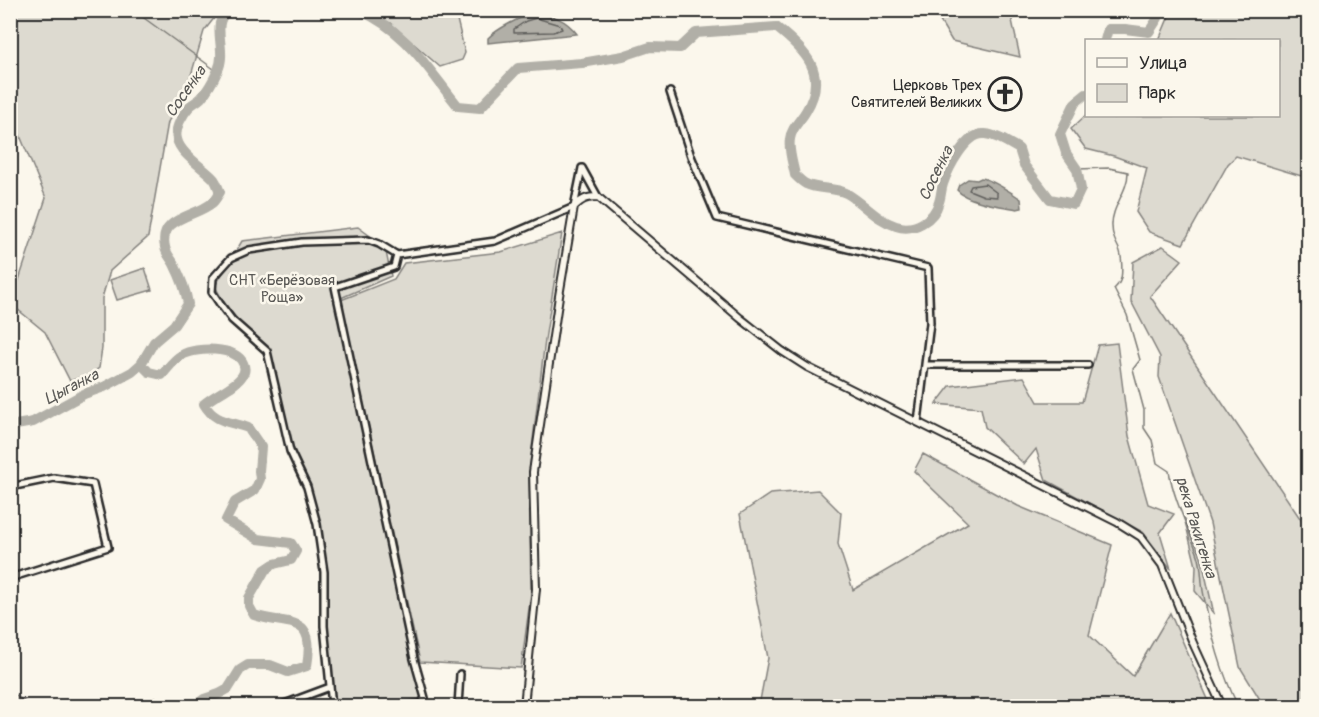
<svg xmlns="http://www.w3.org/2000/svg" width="1319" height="717" font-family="Pangolin,sans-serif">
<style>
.green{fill:#dddad0;stroke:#84827e;stroke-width:1.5}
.water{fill:#b1afa7;stroke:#7b7a75;stroke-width:1.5}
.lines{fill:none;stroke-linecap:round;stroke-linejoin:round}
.shore{stroke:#61605d;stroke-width:1.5}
.stream{stroke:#7b7a75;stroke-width:1.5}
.river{stroke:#b1afa7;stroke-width:10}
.minor-casing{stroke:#2b2b2b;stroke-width:10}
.tertiary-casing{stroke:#2b2b2b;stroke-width:10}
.minor{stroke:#fbf7ec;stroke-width:5}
.tertiary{stroke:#fbf7ec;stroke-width:6}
.labels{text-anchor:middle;stroke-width:5;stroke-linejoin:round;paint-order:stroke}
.poi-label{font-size:15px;fill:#2b2b2b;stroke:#fbf7ec;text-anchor:end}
.park-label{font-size:15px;fill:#585754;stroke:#fbf7ec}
.water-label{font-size:16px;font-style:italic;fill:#5a5956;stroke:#fbf7ec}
</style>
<rect width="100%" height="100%" fill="#fbf7ec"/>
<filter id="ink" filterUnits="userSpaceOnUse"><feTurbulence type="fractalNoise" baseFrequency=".0167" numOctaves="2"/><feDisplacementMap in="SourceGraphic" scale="12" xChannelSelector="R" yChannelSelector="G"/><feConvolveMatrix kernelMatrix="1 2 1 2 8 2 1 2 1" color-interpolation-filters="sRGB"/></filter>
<g filter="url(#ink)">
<path class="green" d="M10,11H223L219,12L204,31L187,89L168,122L148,237L110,271L102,298V348L99,368L89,375L70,381L45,332L11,304L46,198L11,114Z
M365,11H455L465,53L462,60L440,67L390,23Z
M934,11H1010L1020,57L952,41Z
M1166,11H1308V178L1236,156L1228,164L1183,244L1149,232L1136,212L1147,168L1114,156L1086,149L1071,129L1086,115L1112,116L1114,118L1118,116H1278V40H1159L1169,16Z
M358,227L385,247L391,276L334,301L421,697V703L391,706H335L327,624L325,573L314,505L291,449L270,349C250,337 225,307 215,286L242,241Z
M562,233L545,340L529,473L531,593L521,668L420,662L341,300L394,279L404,263L501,252Z
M1163,246L1182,260L1150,296L1308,530V706H1264L1240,667L1210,523L1159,377L1160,357L1131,301L1133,262Z
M145,268L152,290L117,300L110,280Z
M1117,343L1129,436L1148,504L1174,514L1160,533L1171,569L1143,532L1046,480L1036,449L1024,464L985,427L981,408L936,404L950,386L1024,377L1038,402H1082L1098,345Z
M923,454L1018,506L1112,545L1089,635L1133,676L1170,613L1211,706H759L768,658L740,514L770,494L818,490L841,513L838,544L853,590L968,523L914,471Z
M1184,517L1201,556L1214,614L1195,591L1196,566Z
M11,692L31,706H11Z
M155,698L181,702V706H148Z"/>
<path class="water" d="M534,13C553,15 566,19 577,34L488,43V38C497,29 522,16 534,13Z
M981,178C989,178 1014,194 1021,199L1022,208L1017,209C1001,206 967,202 957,190L959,185L968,179L977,180Z"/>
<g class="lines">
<path class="shore" d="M536,18L560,25L562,29L553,32L514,33V29L526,21Z
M985,184L997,193V197L984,196L969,190L971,186Z"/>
<path class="stream" d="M133,10L218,72
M1077,169L1109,168L1128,172C1128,192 1111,207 1112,226C1112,235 1115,241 1119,249C1122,255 1123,275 1120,281C1119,284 1116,287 1114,289L1127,315L1140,360L1133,369L1144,410V428L1152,440L1157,463L1169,471C1174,500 1188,527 1198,555C1202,566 1201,579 1203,591C1210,631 1220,670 1238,706"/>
<path class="river" d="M359,10C408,32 426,67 458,106L480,108L518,68L582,63L623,56L650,47L680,48L696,33L776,27C805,50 829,73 806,111C801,120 791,128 790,139C788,150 793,164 795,175C798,178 802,182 806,184C818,190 834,187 846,193C864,203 876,220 896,226C914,232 934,220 939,202C941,197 941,190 943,184C948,169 966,132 985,134C997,135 1009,143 1019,149L1024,165L1050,199L1074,204L1081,189L1077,169L1066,153L1060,134L1075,103L1086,94
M1105,40L1108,29H1125L1149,32L1158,18L1154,10
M10,426L33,422L84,394L104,387L132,372L141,364
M194,706L204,699L219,694L228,689L240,670L248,665H270L288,672L307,666C316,612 289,627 254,615L249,606V598L265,570L274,564L291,560L296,551L291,543L258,539L226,520L235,502L255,490L260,479L259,471L261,447L248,428C230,421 215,423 204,404C214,395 236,386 242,376C245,372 245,367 243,363C235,346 196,347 182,355C174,359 168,368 162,375L149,372L141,364L154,342L174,325L188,304C186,290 180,276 174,264C171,258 166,254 165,247C158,217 196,217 212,203C215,201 218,195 220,192C218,188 217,183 214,179C204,168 180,154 177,139C174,128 183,114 190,106C194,103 198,101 201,98C208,90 214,79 218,70C228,49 209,23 229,10"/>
<g class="minor-casing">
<path id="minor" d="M670,92L691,156L717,218L928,268L930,323L918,422
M582,168L598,197
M925,365H1088
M10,487L54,478L93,484L108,547L10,578
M279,706L330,687
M332,706L324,626V572L317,524L307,487L290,451L267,351L232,320L220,304L212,292L213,278L231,258L249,250L302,242L368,240L379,244L397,255
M400,706L421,704L425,698L414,659L335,287L394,267L397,255L495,241L574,207L582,168
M458,706L460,674"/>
</g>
<g class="tertiary-casing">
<path id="tertiary" d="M524,706L536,589L533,472L559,296L574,207C582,199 587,197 598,197L740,318L782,351L807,367L1117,522L1141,537L1162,565L1193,643L1222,706"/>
</g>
<use href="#minor" class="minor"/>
<use href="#tertiary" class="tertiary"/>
</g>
</g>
<defs>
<g id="church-ring" transform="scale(1.725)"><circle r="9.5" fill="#fbf7ec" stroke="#2b2b2b" stroke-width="1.5"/><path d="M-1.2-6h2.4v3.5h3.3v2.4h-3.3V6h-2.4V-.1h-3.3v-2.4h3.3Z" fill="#2b2b2b"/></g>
</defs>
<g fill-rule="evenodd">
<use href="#church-ring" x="1005" y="94"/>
</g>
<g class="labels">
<g class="poi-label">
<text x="982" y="90">Церковь Трех<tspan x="982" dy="17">Святителей Великих</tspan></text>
</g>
<g class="park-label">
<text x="282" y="285">СНТ «Берёзовая<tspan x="282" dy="17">Роща»</tspan></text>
</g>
<g class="water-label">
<text transform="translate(185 91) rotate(-55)" y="6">Сосенка</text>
<text transform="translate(935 173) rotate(-64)" y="6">Сосенка</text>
<text transform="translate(71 386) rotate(-27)" y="6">Цыганка</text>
<text transform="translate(1197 527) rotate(73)" y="6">река Ракитенка</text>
</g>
</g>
<rect width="1319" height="717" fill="none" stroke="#fbf7ec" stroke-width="36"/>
<rect x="18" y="18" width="1283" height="681" fill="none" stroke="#2b2b2b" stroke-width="2" filter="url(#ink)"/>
<rect x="1085" y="39" width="195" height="78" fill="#fbf7ec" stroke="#a8a59f" stroke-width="1.5"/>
<rect x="1097" y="58" width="30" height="9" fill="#fbf7ec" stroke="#a8a59f" stroke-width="1.5"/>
<text x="1139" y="69" font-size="18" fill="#2b2b2b">Улица</text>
<rect x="1097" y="84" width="30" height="18" fill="#dddad0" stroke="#a8a59f" stroke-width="1.5"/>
<text x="1139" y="99" font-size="18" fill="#2b2b2b">Парк</text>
</svg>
